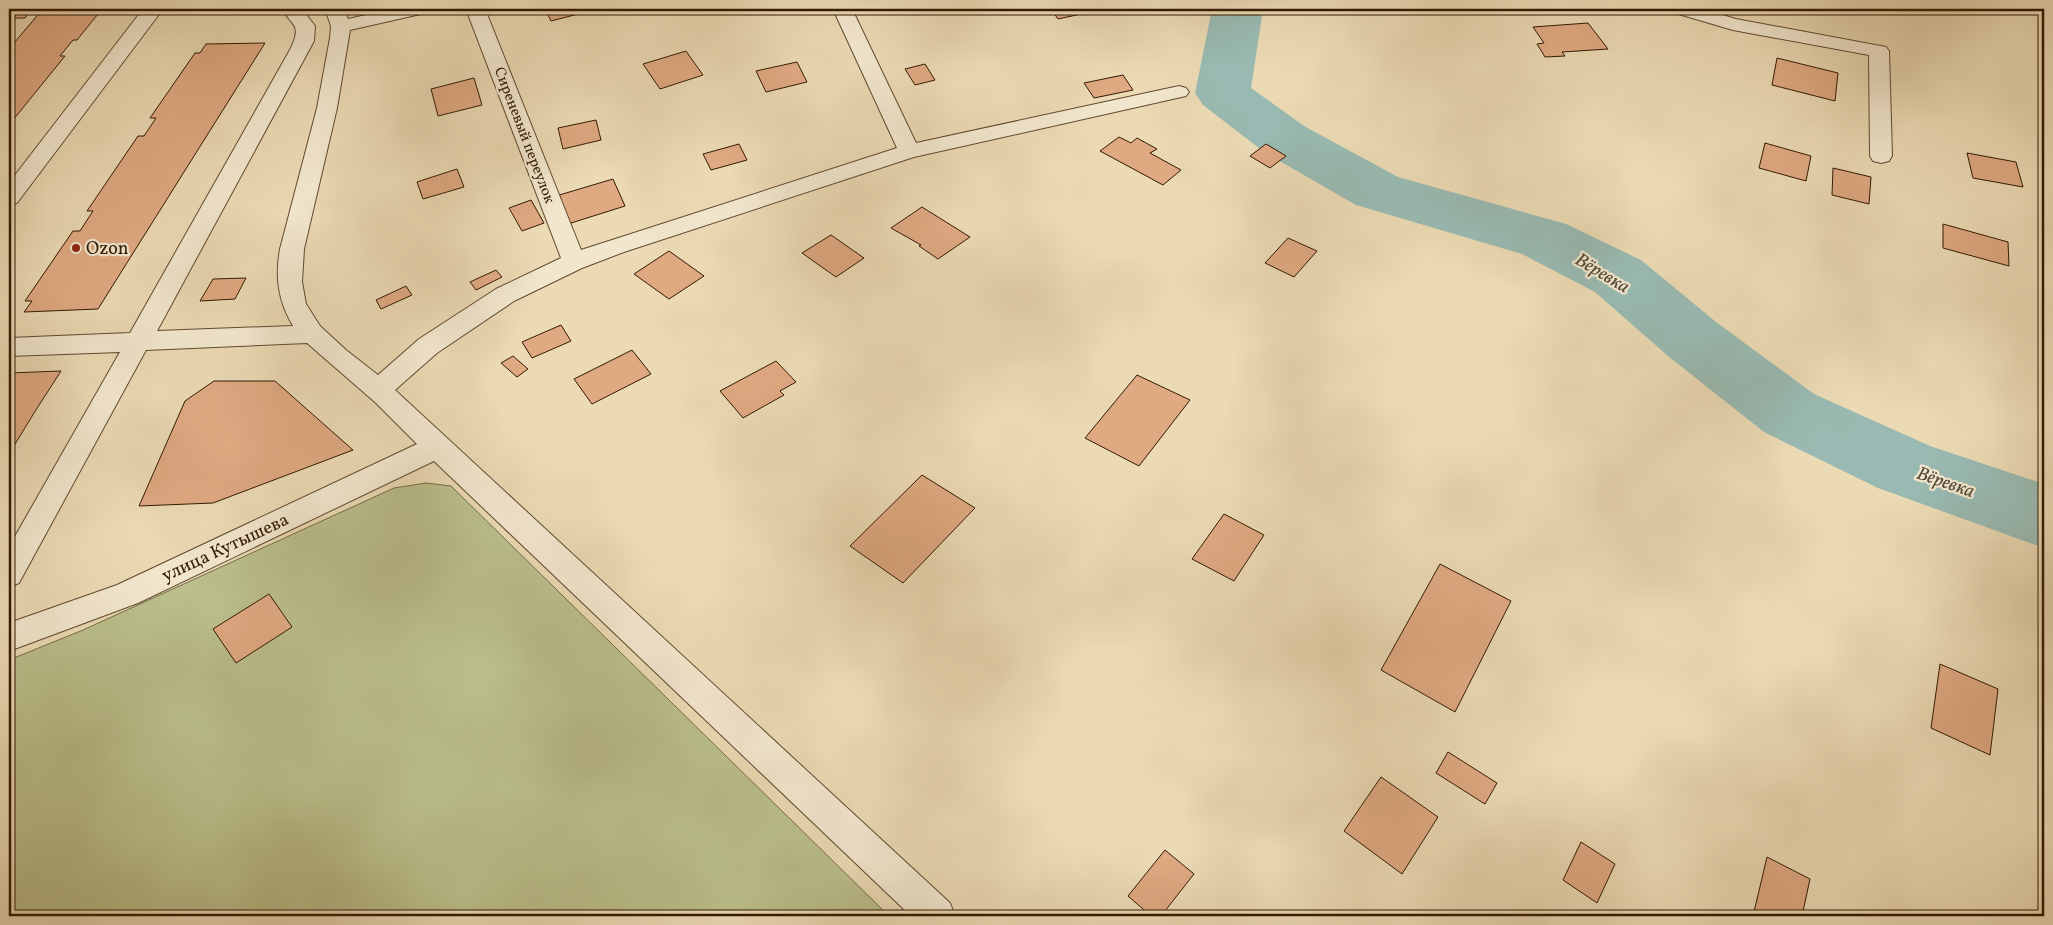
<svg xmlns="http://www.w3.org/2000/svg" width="2053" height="925" font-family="Vollkorn,serif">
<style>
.green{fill:#babf8b;stroke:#766c47}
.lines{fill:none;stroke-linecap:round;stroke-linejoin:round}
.river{fill:#99bab2;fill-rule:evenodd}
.building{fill:#dfa982;stroke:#321903}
.minor-casing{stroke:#60492f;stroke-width:2}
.minor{fill:#f2e7ce;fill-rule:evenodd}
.poi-dot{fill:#8f2418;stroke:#f2e7ce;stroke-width:2}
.labels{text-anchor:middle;stroke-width:4.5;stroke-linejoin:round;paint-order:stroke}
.far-street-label{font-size:15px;fill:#321903;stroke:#f2e7ce}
.poi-label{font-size:18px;fill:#321903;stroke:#f2e7ce;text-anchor:start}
.street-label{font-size:18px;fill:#321903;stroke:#f2e7ce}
.water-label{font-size:19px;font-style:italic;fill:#514938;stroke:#f2e7ce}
</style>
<rect width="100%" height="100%" fill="#ebdab4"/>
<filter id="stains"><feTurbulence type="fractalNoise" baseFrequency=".004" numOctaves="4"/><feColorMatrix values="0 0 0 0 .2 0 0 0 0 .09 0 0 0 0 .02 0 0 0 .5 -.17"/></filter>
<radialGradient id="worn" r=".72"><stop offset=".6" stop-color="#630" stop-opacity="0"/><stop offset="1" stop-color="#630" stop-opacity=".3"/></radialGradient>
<path class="green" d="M426,483L451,486L889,916H9V660L83,630L394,488Z"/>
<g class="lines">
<path class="river" d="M1212,9H1263L1251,88L1304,126L1398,177L1566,224L1641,260L1716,322L1814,394L1930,446L2044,484V548L1878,488L1764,432L1668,356L1595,292L1522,254L1356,205L1264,152L1203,105L1195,93Z"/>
</g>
<path class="building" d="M9,9H102L77,40H73L60,56H65L13,120L9,121V49L41,11L30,12L25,18H9Z
M545,9H584L586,12L551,21Z
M1051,9H1077L1081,14L1058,19Z
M1588,23L1608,49L1562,52L1565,56L1545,57L1537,44L1544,43L1533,27Z
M265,43L98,309L24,312L32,301H25L73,231H80L93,211H87L138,136H144L156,118H150L195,53H200L206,44Z
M686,51L703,75L660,89L643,64Z
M1777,58L1838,73L1835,101L1772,85Z
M797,62L807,82L766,92L756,71Z
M925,64L935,80L915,85L905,69Z
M1123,75L1133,90L1094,98L1084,83Z
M474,78L482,105L438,116L431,89Z
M596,120L601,140L563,149L558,128Z
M1119,137L1131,143L1137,138L1157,149L1150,153L1181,170L1163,185L1100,151Z
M1765,143L1811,156L1806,181L1759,168Z
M739,144L747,160L711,170L703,154Z
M1266,144L1286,156L1270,168L1250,156Z
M1967,153L2016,162L2023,187L1973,178Z
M1833,168L1871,177L1869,204L1832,195Z
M457,169L464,187L423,199L417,182Z
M613,179L625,206L568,224L556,196Z
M531,200L544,223L522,231L509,208Z
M922,207L970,237L938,259L919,246L921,245L891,228Z
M1943,224L2008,242L2009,266L1943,248Z
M831,235L864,258L836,277L802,253Z
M1288,238L1317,251L1294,277L1265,263Z
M669,251L704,276L669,299L634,274Z
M496,270L502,277L476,290L470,282Z
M246,278L235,299L200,301L213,279Z
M406,286L412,295L381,309L376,300Z
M561,325L571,341L532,358L522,342Z
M632,350L651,374L592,404L574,379Z
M513,356L528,369L517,377L501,363Z
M776,361L796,382L780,391L784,395L743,418L720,391Z
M61,371L34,413L9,454V373Z
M1137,375L1190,400L1139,466L1085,438Z
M214,381H275L353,450L213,503L139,506L185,401Z
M922,475L975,508L903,583L850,546Z
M1224,514L1264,535L1234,581L1192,559Z
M1440,564L1511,601L1455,712L1381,670Z
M269,594L292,627L236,663L213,629Z
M1940,664L1998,689L1990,755L1931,728Z
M1448,752L1497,783L1485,804L1436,773Z
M1381,777L1438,817L1402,874L1344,831Z
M1581,842L1615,864L1597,903L1563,880Z
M1165,850L1194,874L1161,916H1151L1128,896Z
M1767,857L1810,879L1802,916H1762L1754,912Z"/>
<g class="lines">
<g class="minor-casing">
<path id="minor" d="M143,9H163L17,203L9,205V183Z
M282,9H302L315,26L314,41L157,331L293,326C278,301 275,277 280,249L317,108L330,38L331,26L325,9H344L348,19L393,9H427L425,13L350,30L337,108L304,249L302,282L306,304L320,326L346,350L378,375L419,339L496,289L561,258L466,9H485L581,250L897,148L833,9H852L916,143L1179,86L1186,88L1189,92L1186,96L914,157L624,252L582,268L514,301L437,353L395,390L950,903L955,916H911L434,461L138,603L9,651V623L117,585L417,444L376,403L307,343L146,350L19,583L9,587V547L120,352L9,356V338L130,333L291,48C302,24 292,26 282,9Z
M1672,9H1702L1736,19L1886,47L1889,51L1892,156L1889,161L1881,163L1873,161L1870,156L1869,55L1733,30L1675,13Z"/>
</g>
<use href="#minor" class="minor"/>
</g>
<circle class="poi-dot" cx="76" cy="248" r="5"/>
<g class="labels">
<g class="far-street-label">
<text transform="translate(525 135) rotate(69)" y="5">Сиреневый переулок</text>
</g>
<g class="poi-label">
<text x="86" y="254">Ozon</text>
</g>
<g class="street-label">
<text transform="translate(225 547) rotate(-25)" y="6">улица Кутышева</text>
</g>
<g class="water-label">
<text transform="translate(1603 272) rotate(31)" y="7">Вёревка</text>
<text transform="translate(1946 481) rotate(19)" y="7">Вёревка</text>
</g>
</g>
<rect width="2053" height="925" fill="none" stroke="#ebdab4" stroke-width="30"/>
<rect x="10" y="10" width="2033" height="905" fill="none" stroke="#321903" stroke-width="2.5"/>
<rect x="15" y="15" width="2023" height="895" fill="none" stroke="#321903"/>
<rect width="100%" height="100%" filter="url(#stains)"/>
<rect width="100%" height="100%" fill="url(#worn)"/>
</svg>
